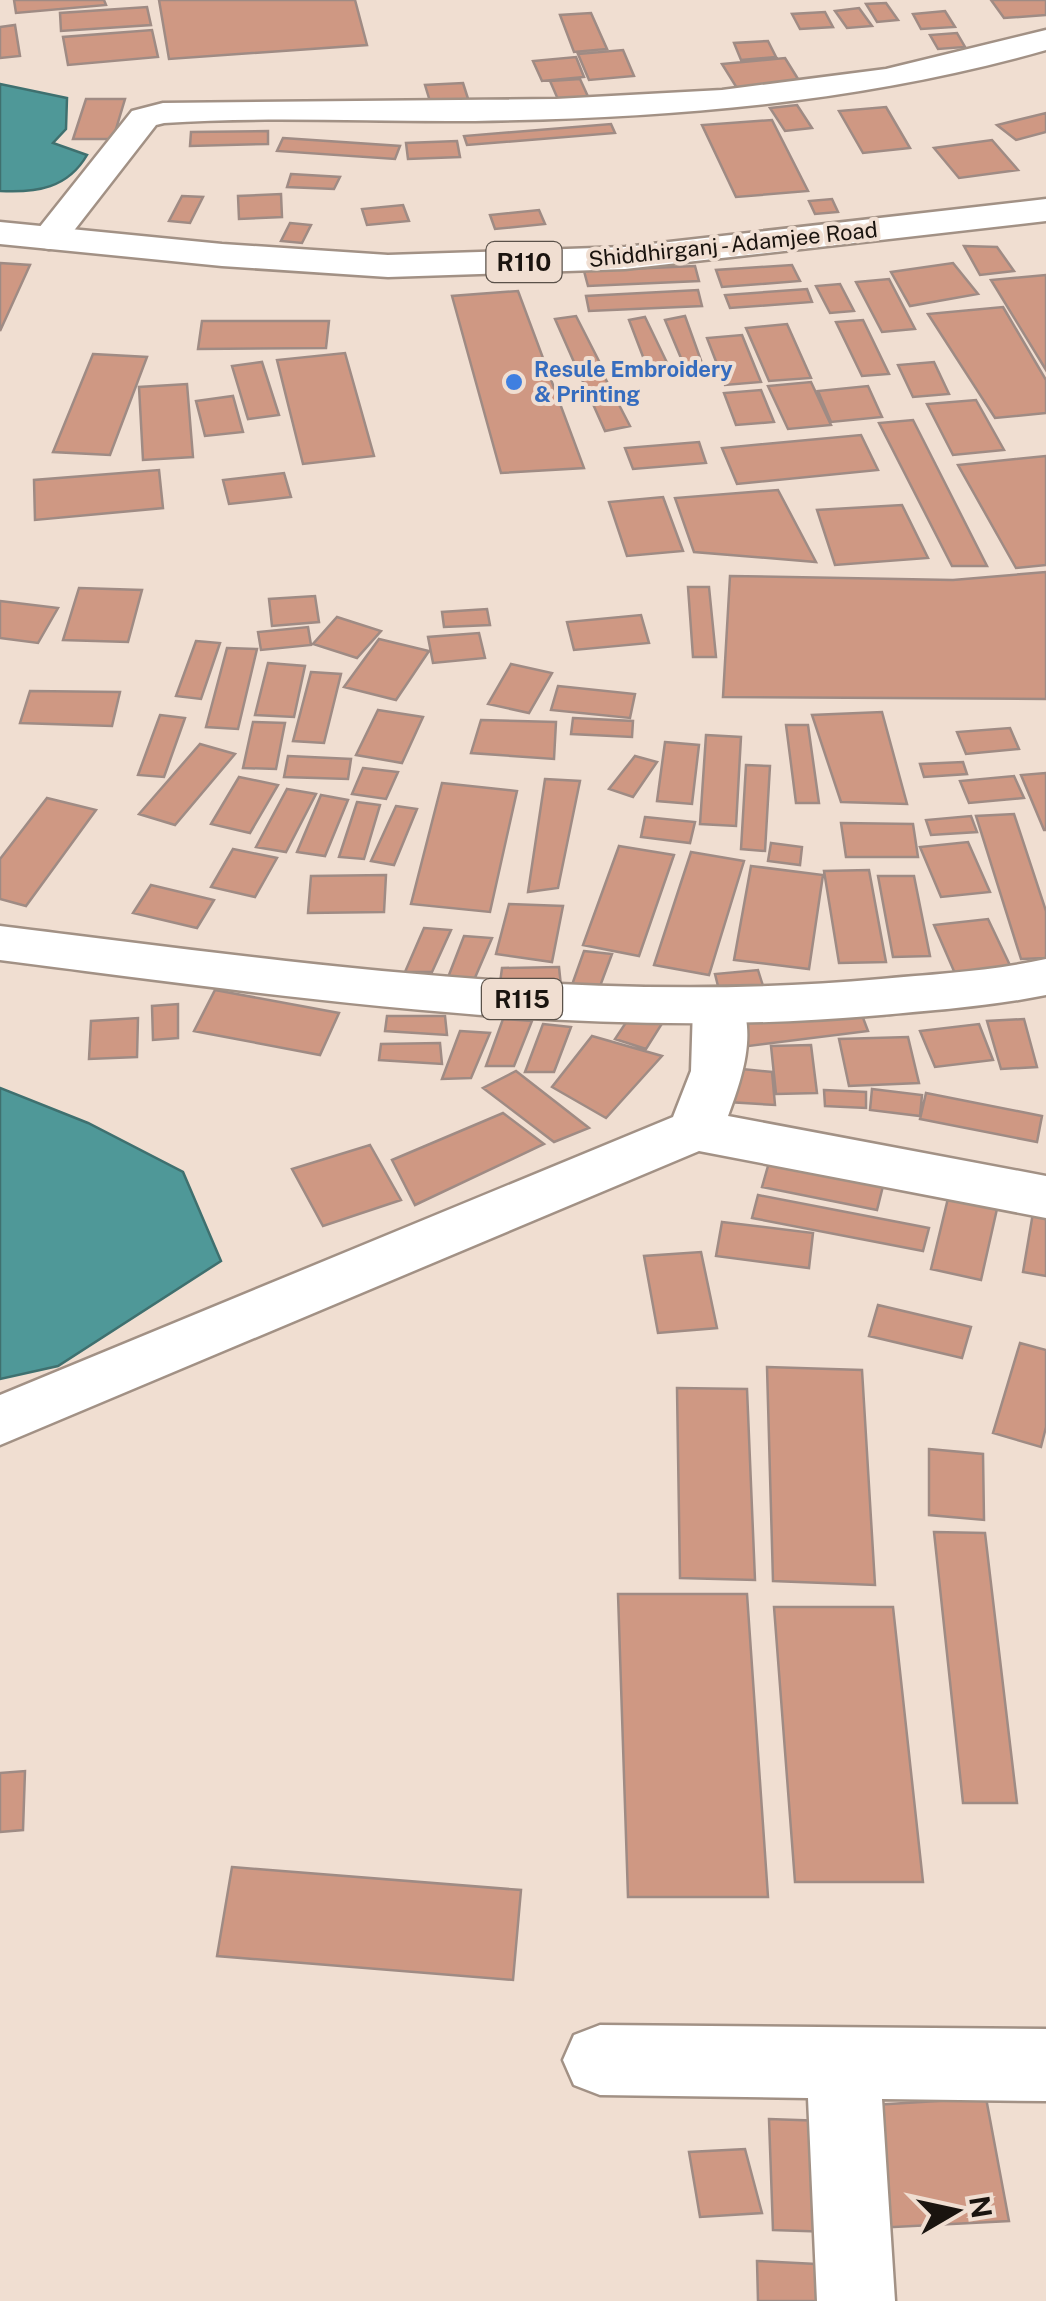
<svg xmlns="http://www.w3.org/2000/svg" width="1046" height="2301" font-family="'Public Sans',sans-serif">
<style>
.water{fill:#4f9898;stroke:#3f706f;stroke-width:2.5}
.building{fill:#cf9883;stroke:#9f8b84;stroke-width:2.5}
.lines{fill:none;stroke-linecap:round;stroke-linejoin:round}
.minor-casing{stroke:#a29185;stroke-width:5}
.primary-casing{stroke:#a29185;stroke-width:5}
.minor{fill:#fff;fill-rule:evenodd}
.primary{fill:#fff;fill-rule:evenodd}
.shop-dot{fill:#3f7fe0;stroke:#f0ded1;stroke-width:4}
.labels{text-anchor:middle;stroke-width:8;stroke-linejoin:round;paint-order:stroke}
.far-street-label{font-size:22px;fill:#1a140f;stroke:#f0ded1}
.far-shop-label{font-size:22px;font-weight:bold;fill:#366cbe;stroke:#f0ded1;text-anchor:start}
.shield{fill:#f0ded1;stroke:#5a5149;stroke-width:2.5}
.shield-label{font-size:25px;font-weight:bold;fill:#1a140f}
</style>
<rect width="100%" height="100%" fill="#f0ded1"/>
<path class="water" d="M0,84L67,98L66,129L53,143L87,155C68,188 37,193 0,191Z
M0,1088L88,1123L183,1172L221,1261L58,1366L0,1379Z"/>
<path class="building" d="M14,0H104L106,5L16,13Z
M159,0H355L367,45L169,59Z
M991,0H1046V15L1004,18Z
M886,3L898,20L877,22L866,4Z
M147,7L151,25L61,31L60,13Z
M859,8L872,26L847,28L835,11Z
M945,11L955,27L921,29L913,14Z
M825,12L833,27L800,29L792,14Z
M591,13L607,49L574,52L560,15Z
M15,25L20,56L0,58V27Z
M152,30L158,57L68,65L63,37Z
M957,33L965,47L938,49L930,35Z
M768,41L776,57L741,60L734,43Z
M623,50L634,76L589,80L578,54Z
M576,57L584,77L542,81L533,61Z
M785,58L803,87L740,93L722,64Z
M580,79L590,101L560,104L550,81Z
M463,83L470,105L432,108L425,85Z
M86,99H125L113,139H73Z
M797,105L812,128L785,131L770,108Z
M886,107L910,148L863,153L839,111Z
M1046,113V132L1016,140L997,125Z
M772,120L808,191L736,197L702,125Z
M611,124L615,133L467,145L464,136Z
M268,131V144L190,146L191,132Z
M283,138L400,146L395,159L277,151Z
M992,140L1018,170L959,178L934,148Z
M457,141L460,157L408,159L406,143Z
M291,174L340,177L334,189L287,187Z
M281,194L282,217L239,219L238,196Z
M182,196L203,197L190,223L169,221Z
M832,199L838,212L815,214L809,201Z
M403,205L409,221L367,225L362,209Z
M539,210L545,224L495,229L490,215Z
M290,223L311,225L302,243L281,241Z
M964,246L997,247L1014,271L980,275Z
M0,263L30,265L0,331Z
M953,263L978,294L910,306L891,272Z
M792,265L800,281L722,287L716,270Z
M695,266L699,281L588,286L584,271Z
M1046,275V370L991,280Z
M889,279L915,329L882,332L856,282Z
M840,284L854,311L830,313L816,286Z
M807,289L812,302L730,308L725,295Z
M698,290L702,306L589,311L586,296Z
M518,291L584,468L501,473L452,296Z
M1003,307L1046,380V413L995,418L928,314Z
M576,316L602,367L578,371L555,319Z
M685,316L703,366L686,370L665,320Z
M645,317L671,371L650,375L629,320Z
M863,320L889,374L862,376L836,322Z
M202,321H329L326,348L198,349Z
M787,324L811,378L769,381L746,328Z
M742,335L761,382L725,385L707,338Z
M345,353L374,456L303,464L277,360Z
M93,354L147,357L110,455L53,452Z
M262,362L279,415L248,419L232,366Z
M934,362L949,394L913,397L898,365Z
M602,372L630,426L605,431L580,375Z
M811,382L831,425L788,429L768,386Z
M187,384L193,457L143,460L139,387Z
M868,386L882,417L831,422L818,391Z
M761,390L774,422L736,425L724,393Z
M233,396L243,432L205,436L196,401Z
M976,400L1004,450L953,455L927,404Z
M913,420L987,566H952L879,423Z
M861,435L878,470L737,484L722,448Z
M699,442L706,463L633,469L625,448Z
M1046,456V565L1016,568L958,465Z
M159,470L163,508L35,520L34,480Z
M284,473L291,497L229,504L223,480Z
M778,490L816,562L694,552L675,498Z
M663,497L683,551L627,556L609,502Z
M902,505L928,558L835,565L817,510Z
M1046,572V699L723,697L730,576L953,580Z
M688,587H709L716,657H693Z
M79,588L142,590L128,642L63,640Z
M315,596L319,622L272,626L269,599Z
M0,601L58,608L38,643L0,638Z
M487,609L490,625L444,627L442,612Z
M641,615L649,643L574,650L567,622Z
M337,617L381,631L357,658L313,644Z
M308,627L311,645L261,650L258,632Z
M479,633L485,658L433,663L428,637Z
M379,639L429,651L396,700L344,687Z
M196,641L220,643L201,699L176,696Z
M227,648L257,649L238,729L206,727Z
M268,663L305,666L294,717L255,715Z
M511,664L552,673L529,713L488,704Z
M311,672L341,674L324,743L293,741Z
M558,686L635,694L630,718L551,710Z
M30,691L120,692L112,726L20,723Z
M378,710L423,717L402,763L356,755Z
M882,712L907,804L841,802L812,715Z
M160,715L185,718L164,777L138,775Z
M573,718L633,721L632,737L571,734Z
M481,720L556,722L554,759L471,753Z
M253,722L285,723L276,769L243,768Z
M786,725H808L819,803H796Z
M1010,728L1019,749L966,754L957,732Z
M706,735L741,737L736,826L700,824Z
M665,742L699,745L692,804L657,801Z
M200,744L235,754L175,825L139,814Z
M288,756L351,759L348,779L284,777Z
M635,756L657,762L633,797L609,789Z
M963,762L967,774L924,777L920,764Z
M746,765L770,766L765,851L741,849Z
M363,768L398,772L386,799L352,794Z
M1046,773V830H1044L1021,775Z
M1014,776L1024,798L969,803L960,781Z
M239,777L278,785L250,833L211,824Z
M545,779L580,781L558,888L528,892Z
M442,783L517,791L490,912L411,904Z
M287,789L316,794L286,852L256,847Z
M321,795L348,800L325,856L297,852Z
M47,798L96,810L26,906L0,899V859Z
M357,802L380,805L364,859L339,857Z
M396,806L417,809L394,865L371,861Z
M1014,814L1046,911V958L1021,959L976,816Z
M971,816L977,832L931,835L926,820Z
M645,817L695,822L690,843L641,837Z
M841,823L913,824L918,857H846Z
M968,842L990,892L941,897L920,847Z
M771,843L802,847L800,865L768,861Z
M619,846L674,855L639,956L583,945Z
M233,849L277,858L255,897L211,887Z
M691,852L744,861L709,975L654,965Z
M751,866L823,875L809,969L734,960Z
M869,870L886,962L839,963L824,871Z
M386,875L384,912L308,913L311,876Z
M878,876H914L930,956L893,957Z
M151,885L214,900L197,928L133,913Z
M509,904L563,906L552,962L496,954Z
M988,919L1016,978L960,985L934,925Z
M424,928L451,930L432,972H405Z
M464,936L492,938L474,980H447Z
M584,951L612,954L596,997L568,996Z
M559,967L561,986L500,983L502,968Z
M758,970L763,986L719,990L715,974Z
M215,990L339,1013L320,1055L194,1031Z
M857,1002L868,1031L741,1047L731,1018Z
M178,1004V1038L153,1040L152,1006Z
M633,1012L663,1022L646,1049L615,1039Z
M387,1016H445L447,1035L385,1031Z
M138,1018L137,1057L89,1059L91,1021Z
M503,1019L532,1021L514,1066H486Z
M1024,1019L1037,1067L1001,1069L987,1021Z
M543,1024L571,1027L554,1072H525Z
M979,1024L993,1060L935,1067L920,1031Z
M460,1031L490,1033L471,1078L442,1079Z
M592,1036L662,1056L606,1118L552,1087Z
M908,1037L919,1083L849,1086L839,1039Z
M440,1043L442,1064L379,1060L381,1044Z
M811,1045L817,1093L776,1094L771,1046Z
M732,1068L772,1072L775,1105L728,1102Z
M516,1071L589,1128L554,1142L483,1088Z
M872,1089L922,1095L920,1116L870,1110Z
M824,1090L866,1092V1108L825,1106Z
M926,1093L1042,1116L1037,1142L920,1119Z
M503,1113L544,1144L415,1205L392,1160Z
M370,1145L401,1200L323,1226L292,1169Z
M772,1152L886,1174L877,1210L762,1187Z
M950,1190L999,1200L981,1280L931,1269Z
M758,1195L929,1228L923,1251L752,1218Z
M1035,1201L1046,1203V1276L1023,1272Z
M722,1222L813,1233L809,1268L716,1256Z
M701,1252L717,1328L658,1333L644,1256Z
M878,1305L971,1327L962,1358L869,1336Z
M1020,1343L1046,1350V1427L1041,1447L993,1433Z
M767,1367L862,1370L875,1585L773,1581Z
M677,1388L747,1389L755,1580L680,1578Z
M929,1449L983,1454L984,1520L929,1515Z
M934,1532L985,1533L1017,1803H963Z
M618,1594H747L768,1897H628Z
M774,1607H893L923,1882H795Z
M25,1771L23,1830L0,1832V1773Z
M232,1867L521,1890L513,1980L217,1956Z
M986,2098L1009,2221L875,2228L857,2106Z
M769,2119L825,2121L832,2232L773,2230Z
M745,2149L762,2213L700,2217L689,2152Z
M757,2261L836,2265L838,2301H758Z"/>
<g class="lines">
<g class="minor-casing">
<path id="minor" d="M1046,30V50C859,103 669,118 475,121C372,122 268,116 164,123L156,125L62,246L49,249L36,246L31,238L132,111L163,103L556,99L722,90L886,69Z
M719,989L737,994C759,1030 741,1081 728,1116L1046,1176V1218L699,1151L0,1445V1395L673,1117L691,1071L693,1007L701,994Z
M600,2025L1046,2029V2101L882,2099L895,2301H817L808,2098L600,2095L574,2085L563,2060L574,2035Z"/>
</g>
<g class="primary-casing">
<path id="primary" d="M1046,199V221L625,269L388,277L222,266L0,244V222L222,244L388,255L625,247Z
M0,926C292,962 586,1006 881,979C936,974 992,971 1046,959V995C992,1006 936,1010 881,1015C586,1042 292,997 0,960Z"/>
</g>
<use href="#minor" class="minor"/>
<use href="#primary" class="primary"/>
</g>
<circle class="shop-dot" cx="514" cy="382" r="10"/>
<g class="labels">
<g class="far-street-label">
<text transform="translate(733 244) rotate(-6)" y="8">Shiddhirganj - Adamjee Road</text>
</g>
<g class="far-shop-label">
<text x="534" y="377">Resule Embroidery<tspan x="534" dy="25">&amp; Printing</tspan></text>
</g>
<g class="shield">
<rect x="486.5" y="242" width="75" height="40" rx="8"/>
<rect x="482" y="979" width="80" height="40" rx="8"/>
</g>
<g class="shield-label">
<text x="524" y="271">R110</text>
<text x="522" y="1008">R115</text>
</g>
</g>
<g transform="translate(956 2211) rotate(81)" stroke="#f0ded1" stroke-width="8" paint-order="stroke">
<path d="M0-8L18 38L0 25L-18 38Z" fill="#1a140f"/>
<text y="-15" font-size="28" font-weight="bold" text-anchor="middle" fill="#1a140f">N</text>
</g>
</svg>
